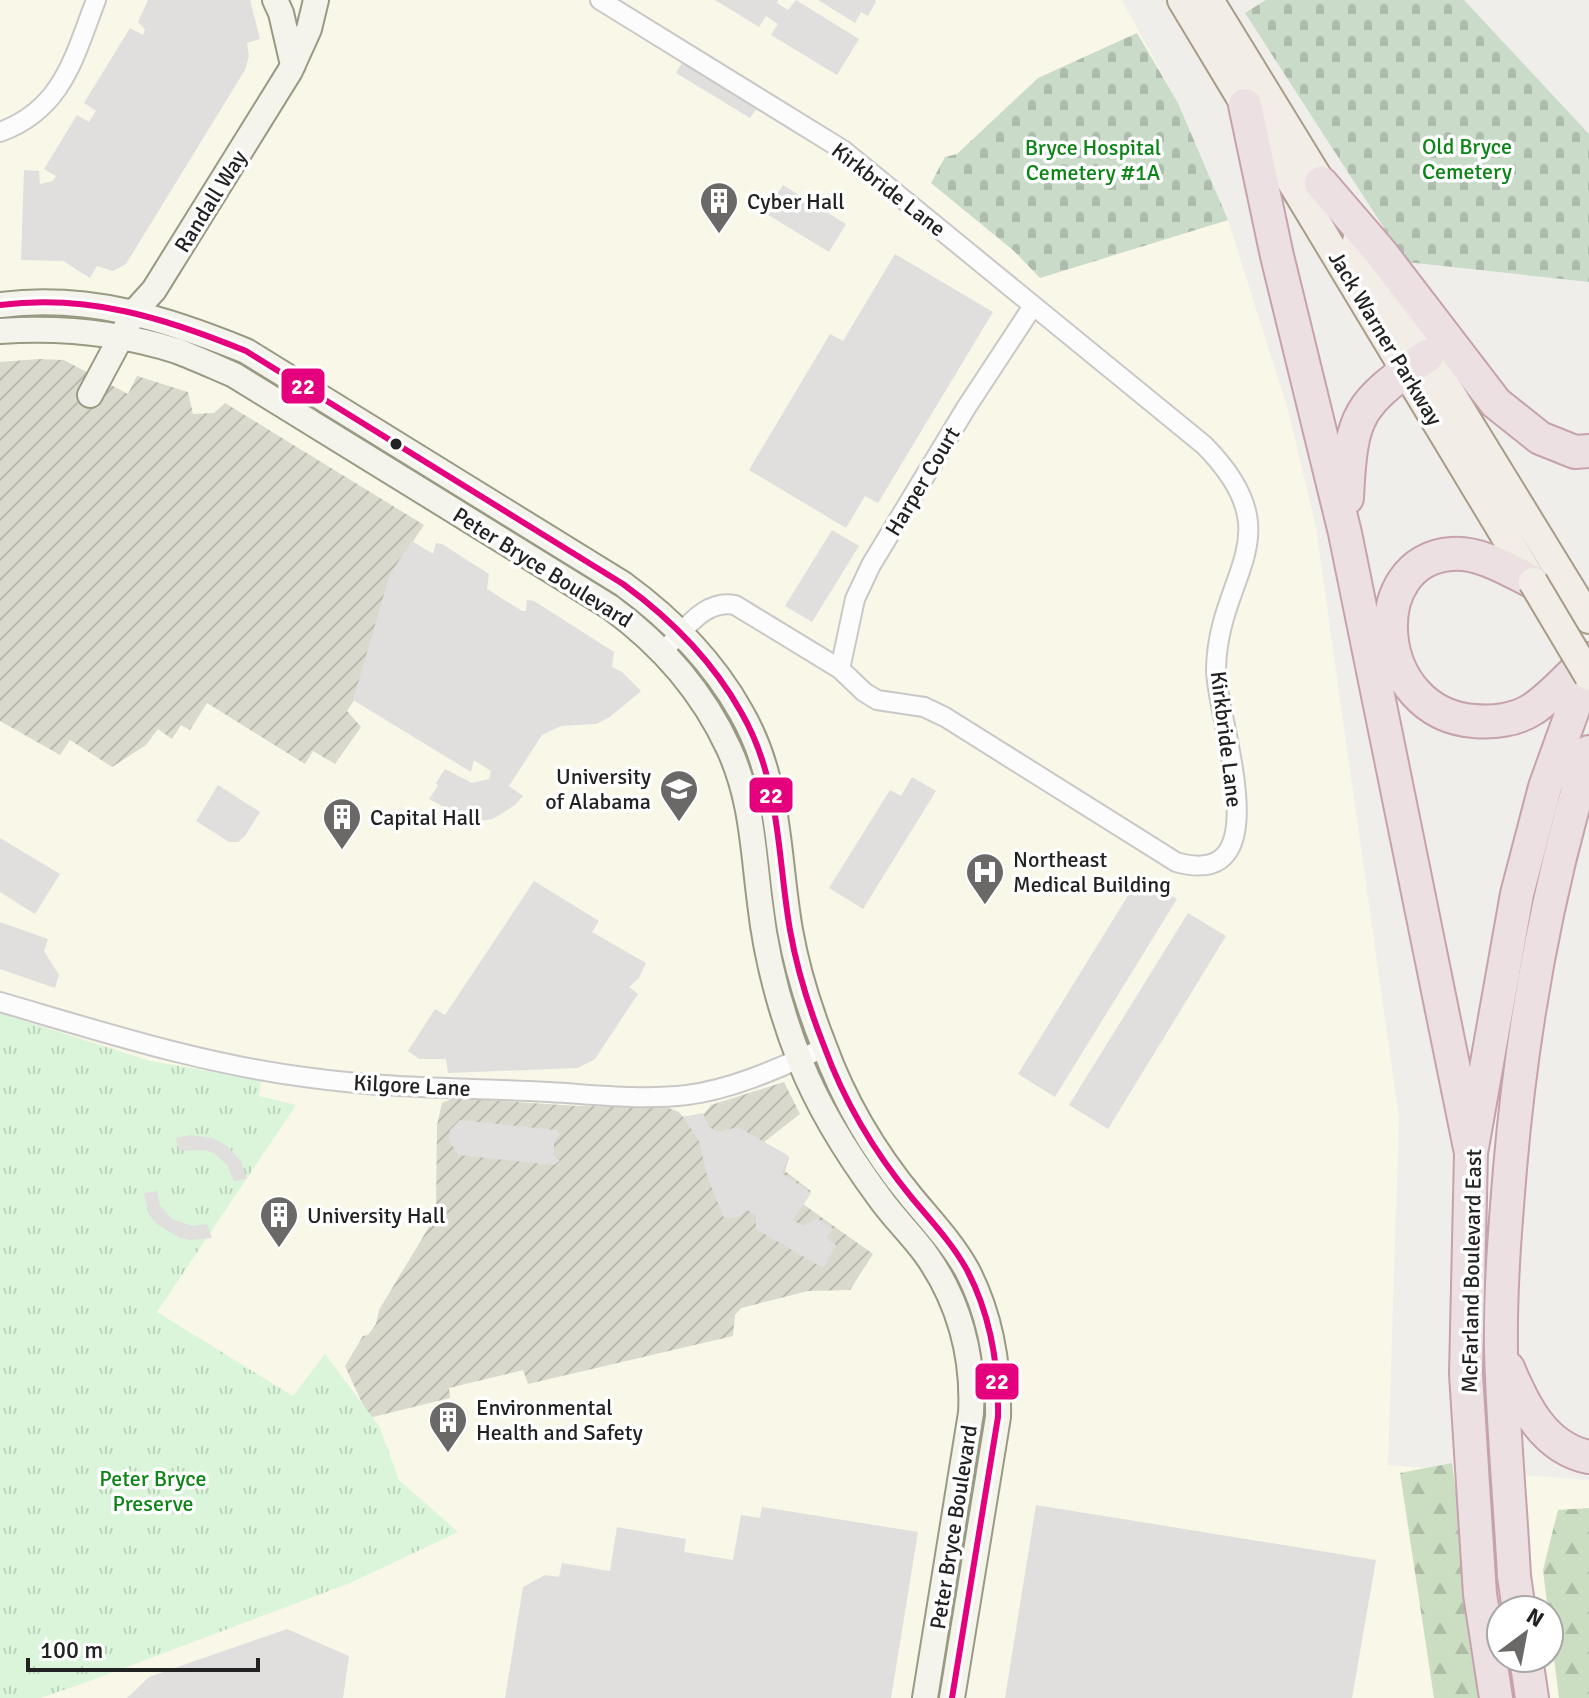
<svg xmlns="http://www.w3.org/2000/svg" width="1589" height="1698" font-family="Signika,sans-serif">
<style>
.education{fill:#f8f7e8;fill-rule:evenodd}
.construction{fill:url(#construction-furrows)}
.forest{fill:url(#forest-firs)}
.cemetery{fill:url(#cemetery-stones)}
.park{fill:url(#park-tufts)}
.parking{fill:#e0dfde}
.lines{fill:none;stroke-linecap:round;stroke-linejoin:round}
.street-casing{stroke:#c9c8c7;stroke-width:22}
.secondary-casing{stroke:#999a82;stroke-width:28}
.primary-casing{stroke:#a79c86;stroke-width:32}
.highway-casing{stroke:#c5a2ac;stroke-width:36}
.street{stroke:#fdfcfc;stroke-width:18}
.secondary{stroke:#f4f4ed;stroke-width:24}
.primary{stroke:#f3ede7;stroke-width:28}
.highway{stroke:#ece0e2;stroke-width:32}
.primary-bridge-casing{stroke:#a79c86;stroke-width:32;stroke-linecap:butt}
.primary-bridge{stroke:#f3ede7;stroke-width:28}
.bus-1-casing{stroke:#fff;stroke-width:12}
.bus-1{stroke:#e5007d;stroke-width:6}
.bus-dot{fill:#222;stroke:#fff;stroke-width:3}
.labels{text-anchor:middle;stroke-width:7;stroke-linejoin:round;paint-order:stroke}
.park-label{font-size:22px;fill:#0c8416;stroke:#fff}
.street-label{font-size:22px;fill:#222;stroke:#fff}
.poi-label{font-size:22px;fill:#222;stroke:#fff;text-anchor:start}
.line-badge{stroke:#fff;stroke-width:3}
.badge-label{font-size:22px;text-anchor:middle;font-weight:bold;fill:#fff}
</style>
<defs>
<pattern id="construction-furrows" width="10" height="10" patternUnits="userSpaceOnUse" patternTransform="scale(2)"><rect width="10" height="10" fill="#d9d9cd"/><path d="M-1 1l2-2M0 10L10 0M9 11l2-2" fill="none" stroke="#babab0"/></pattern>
<pattern id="forest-firs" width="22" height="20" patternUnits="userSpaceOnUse" patternTransform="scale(2)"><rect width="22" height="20" fill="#cbdec1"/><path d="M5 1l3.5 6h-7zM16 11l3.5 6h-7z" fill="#aebea6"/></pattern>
<pattern id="cemetery-stones" width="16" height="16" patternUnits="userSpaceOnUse" patternTransform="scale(2)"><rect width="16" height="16" fill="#cadbca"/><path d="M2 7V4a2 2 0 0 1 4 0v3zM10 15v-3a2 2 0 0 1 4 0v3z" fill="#adbcad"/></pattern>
<pattern id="park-tufts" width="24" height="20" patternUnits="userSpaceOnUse" patternTransform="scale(2)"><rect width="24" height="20" fill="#daf5da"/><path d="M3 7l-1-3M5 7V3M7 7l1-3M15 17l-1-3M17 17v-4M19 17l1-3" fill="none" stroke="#bbd2bb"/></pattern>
</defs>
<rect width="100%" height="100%" fill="#f0eeeb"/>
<path class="education" d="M0,0H1122L1178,103L1228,220L1288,410L1316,528L1399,1118L1388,1465L1589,1480V1698H0ZM1501,1610H1549V1658H1501Z"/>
<path class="construction" d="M39,359L64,360L128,394L137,376L188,392L193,414L214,413L225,403L424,525L396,567L355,699L347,711L361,727L335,764L313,751L305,764L207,703L190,730L181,725L172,739L158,729L146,745L112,767L70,740L60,755L0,721V362Z
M784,1082L800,1114L764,1142L789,1158L785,1171L811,1191L803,1204L873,1254L850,1290L808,1291L741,1308L735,1315L733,1336L528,1384L523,1370L449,1388L450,1398L369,1418L345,1366L363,1336L368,1335L376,1324L379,1310L432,1222L436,1208L437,1125L442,1103L454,1098L578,1106L666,1107L679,1112L683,1117L704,1114L711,1105Z"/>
<path class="forest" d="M1452,1463L1483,1698H1434L1400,1473Z
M1589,1508V1698H1559L1543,1570L1558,1510Z"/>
<path class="cemetery" d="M1266,0H1464L1589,134V282L1406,262L1245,13Z
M1137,33L1178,103L1228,220L1040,278L1014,251L931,183L945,157L957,154L1038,78Z"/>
<path class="park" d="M0,1013L150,1061L261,1080L259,1096L296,1105L157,1312L293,1396L325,1354L379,1426L399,1480L458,1532L350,1583L84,1683L40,1698H0Z"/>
<path class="parking" d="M148,0H250L260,39L247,43L249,56L245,70L126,264L113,271L97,266L90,278L63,261L21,260L24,170L39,171L40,184L53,181L56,176L44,169L77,115L89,122L96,111L84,103L130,28L143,35L145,29L138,22Z
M715,0H778L777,3L788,10L796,0L859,39L837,75L771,35L778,24L766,16L759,27Z
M818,0H875L876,2L868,16L861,12L855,23Z
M683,61L758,107L750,118L676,73Z
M783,185L846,224L829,252L765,213Z
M895,254L993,312L878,503L865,496L846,528L749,470L830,334L843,341Z
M832,530L859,546L812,622L785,606Z
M412,541L433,554L436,543L442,544L489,574L487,589L522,611H526L527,600L534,601L614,652L612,667L622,672L641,691L610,717L596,724L561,726L542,735L509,786L523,796L515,805L493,819L479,821L465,818L429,799L438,786L436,783L445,769L472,783L489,779L491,771L474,760L471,772L353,700L390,574Z
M912,777L936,791L863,909L829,888L890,790L901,796Z
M218,785L260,812L245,836L238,842H229L196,821Z
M0,838L60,874L35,914L0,892Z
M1140,876L1177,899L1055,1097L1018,1074Z
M534,881L599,921L592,932L646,963L639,978L629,987L638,994L595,1059L578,1068L448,1073L446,1059H419L408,1051L435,1009L445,1015Z
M1188,913L1226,936L1108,1129L1069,1105Z
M0,922L48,939L44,951L59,975L55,988L0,969Z
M703,1113L709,1127L718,1132L738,1127L789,1156L782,1173L811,1193L793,1220L803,1226L817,1218L833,1229L826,1238L836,1245L823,1268L756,1229V1215L747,1210L739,1217L724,1218L707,1176L699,1141L683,1117Z
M460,1120L556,1130L560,1134L554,1141V1156L560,1161L554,1165L458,1155L449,1140L450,1130Z
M189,1135L213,1138L227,1146L241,1161L247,1179L234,1181L227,1165L215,1154L206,1150L179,1151L176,1138Z
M157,1191L160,1205L172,1219L192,1226L207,1224L212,1238L191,1240L180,1238L158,1225L149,1215L144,1193Z
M1036,1505L1376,1560L1352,1698H1005Z
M762,1507L918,1532L891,1698H505L523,1587L545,1575L559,1577L562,1563L610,1571L617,1527L686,1539L684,1552L733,1560L741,1515L760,1518Z
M287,1629L349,1656L343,1698H127L149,1677Z"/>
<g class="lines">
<g class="street-casing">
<path id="street" d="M600,0L843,150L1204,445C1295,537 1218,572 1216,669C1215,716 1284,893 1176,862L945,717L924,707L877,700L864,692L840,669L735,605C704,599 685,630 664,650
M0,132C63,109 74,57 96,0
M840,669L855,599L871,565L966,408L1033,306
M0,1002C103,1032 205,1065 312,1078C384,1088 457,1088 530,1091C582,1093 635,1101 687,1095C734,1089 781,1067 824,1048"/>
</g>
<g class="secondary-casing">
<path id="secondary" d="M275,0L281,13L293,65
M0,305C89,294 165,318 246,351L623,584C671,619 712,660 741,712C781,781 777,855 790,930C797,970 809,1008 824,1046C844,1101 875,1153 912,1198C932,1222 952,1243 967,1270C991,1316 999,1366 998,1417L952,1698
M0,331C59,327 121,333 177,351C196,358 215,367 234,375L610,607C662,645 702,690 729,749C752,799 753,849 760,903C766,957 780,1010 800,1061C819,1109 848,1155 879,1197C893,1217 911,1234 925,1253C959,1300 974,1356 971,1413L925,1698
M90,395L135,311L154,290L290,71L309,29L316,0"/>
</g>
<g class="primary-casing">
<path id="primary" d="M1182,0L1533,582
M1209,0L1333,202
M1357,241L1589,619"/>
</g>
<g class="highway-casing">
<path id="highway" d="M1245,105L1277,256L1345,533L1471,1153
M1321,183L1382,254L1496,403L1540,438L1575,452L1589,451
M1347,498C1351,413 1358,404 1427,356
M1533,582C1509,570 1480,552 1452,554C1363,559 1372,713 1474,721C1493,723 1516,720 1533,709C1553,695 1570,676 1587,659
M1508,1368C1524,1406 1544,1448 1589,1457
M1519,1610L1514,1576C1510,1501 1503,1426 1501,1351C1500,1290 1505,1229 1510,1169C1522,1027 1547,888 1589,752
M1526,1658L1532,1698
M1496,1698L1480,1594L1466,1374L1471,1153L1517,894L1545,787L1589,665"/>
</g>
<use href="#street" class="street"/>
<use href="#secondary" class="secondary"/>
<use href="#primary" class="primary"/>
<use href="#highway" class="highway"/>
<g class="primary-bridge-casing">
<path id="primary-bridge" d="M1533,582L1589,676"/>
</g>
<use href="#primary-bridge" class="primary-bridge"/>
<g class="bus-1-casing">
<path id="bus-1" d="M0,305C89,294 165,318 246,351L623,584C671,619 712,660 741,712C781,781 777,855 790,930C797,970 809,1008 824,1046C844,1101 875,1153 912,1198C932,1222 952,1243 967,1270C991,1316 999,1366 998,1417L952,1698"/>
</g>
<use href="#bus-1" class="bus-1"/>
</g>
<defs>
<g id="building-pin" transform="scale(2)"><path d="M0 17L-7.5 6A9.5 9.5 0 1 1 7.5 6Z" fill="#6a6968" stroke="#fff"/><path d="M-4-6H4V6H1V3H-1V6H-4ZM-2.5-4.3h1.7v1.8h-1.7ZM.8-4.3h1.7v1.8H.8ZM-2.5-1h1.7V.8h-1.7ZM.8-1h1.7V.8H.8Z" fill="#fff"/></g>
<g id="university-pin" transform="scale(2)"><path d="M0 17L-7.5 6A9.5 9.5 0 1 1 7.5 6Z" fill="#6a6968" stroke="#fff"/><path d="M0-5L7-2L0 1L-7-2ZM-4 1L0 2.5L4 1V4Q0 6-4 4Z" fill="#fff"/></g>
<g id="hospital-pin" transform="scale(2)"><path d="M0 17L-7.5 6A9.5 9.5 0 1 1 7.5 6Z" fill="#6a6968" stroke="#fff"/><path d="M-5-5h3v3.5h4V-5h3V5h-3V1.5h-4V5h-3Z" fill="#fff"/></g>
</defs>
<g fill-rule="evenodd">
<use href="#building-pin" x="719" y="201"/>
<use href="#university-pin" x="679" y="789"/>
<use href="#building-pin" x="342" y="817"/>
<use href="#hospital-pin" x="985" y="872"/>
<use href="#building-pin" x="279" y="1215"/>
<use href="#building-pin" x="448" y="1420"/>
</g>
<circle class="bus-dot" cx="396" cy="444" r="7"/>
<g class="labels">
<g class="park-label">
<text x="1467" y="154">Old Bryce<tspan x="1467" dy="25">Cemetery</tspan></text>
<text x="1093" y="155">Bryce Hospital<tspan x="1093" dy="25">Cemetery #1A</tspan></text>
<text x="153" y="1486">Peter Bryce<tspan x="153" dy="25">Preserve</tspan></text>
</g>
<g class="street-label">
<text transform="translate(889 189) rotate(38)" y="8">Kirkbride Lane</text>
<text transform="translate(210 201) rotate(-58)" y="8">Randall Way</text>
<text transform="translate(1386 338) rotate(59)" y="8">Jack Warner Parkway</text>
<text transform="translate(922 481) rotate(-59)" y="8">Harper Court</text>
<text transform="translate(543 567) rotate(32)" y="8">Peter Bryce Boulevard</text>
<text transform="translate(1227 739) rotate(83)" y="8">Kirkbride Lane</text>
<text transform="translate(412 1085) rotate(3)" y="8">Kilgore Lane</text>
<text transform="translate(1471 1271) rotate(-89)" y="8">McFarland Boulevard East</text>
<text transform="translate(953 1527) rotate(-81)" y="8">Peter Bryce Boulevard</text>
</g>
<g class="poi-label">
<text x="747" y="209">Cyber Hall</text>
<text x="651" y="784" text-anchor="end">University<tspan x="651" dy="25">of Alabama</tspan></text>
<text x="370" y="825">Capital Hall</text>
<text x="1013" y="867">Northeast<tspan x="1013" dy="25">Medical Building</tspan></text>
<text x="307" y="1223">University Hall</text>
<text x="476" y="1415">Environmental<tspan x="476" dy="25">Health and Safety</tspan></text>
</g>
</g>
<g class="line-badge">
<rect x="280" y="367" width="46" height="38" rx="8" fill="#e5007d"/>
<rect x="748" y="776" width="46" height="38" rx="8" fill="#e5007d"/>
<rect x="974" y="1362" width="46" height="39" rx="8" fill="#e5007d"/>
</g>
<g class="badge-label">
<text x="303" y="394">22</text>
<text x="771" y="803">22</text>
<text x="997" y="1389">22</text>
</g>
<g transform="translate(1525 1634) rotate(32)"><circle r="38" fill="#ffffff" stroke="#a7a7a7" stroke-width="2"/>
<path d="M0-6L14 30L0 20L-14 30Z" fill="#6a6968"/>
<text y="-12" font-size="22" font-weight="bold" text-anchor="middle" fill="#222222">N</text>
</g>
<path d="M28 1658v12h230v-12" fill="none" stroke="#222222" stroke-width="4"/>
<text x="40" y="1658" font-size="24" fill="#222222" stroke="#ffffff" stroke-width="6" paint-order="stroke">100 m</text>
</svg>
